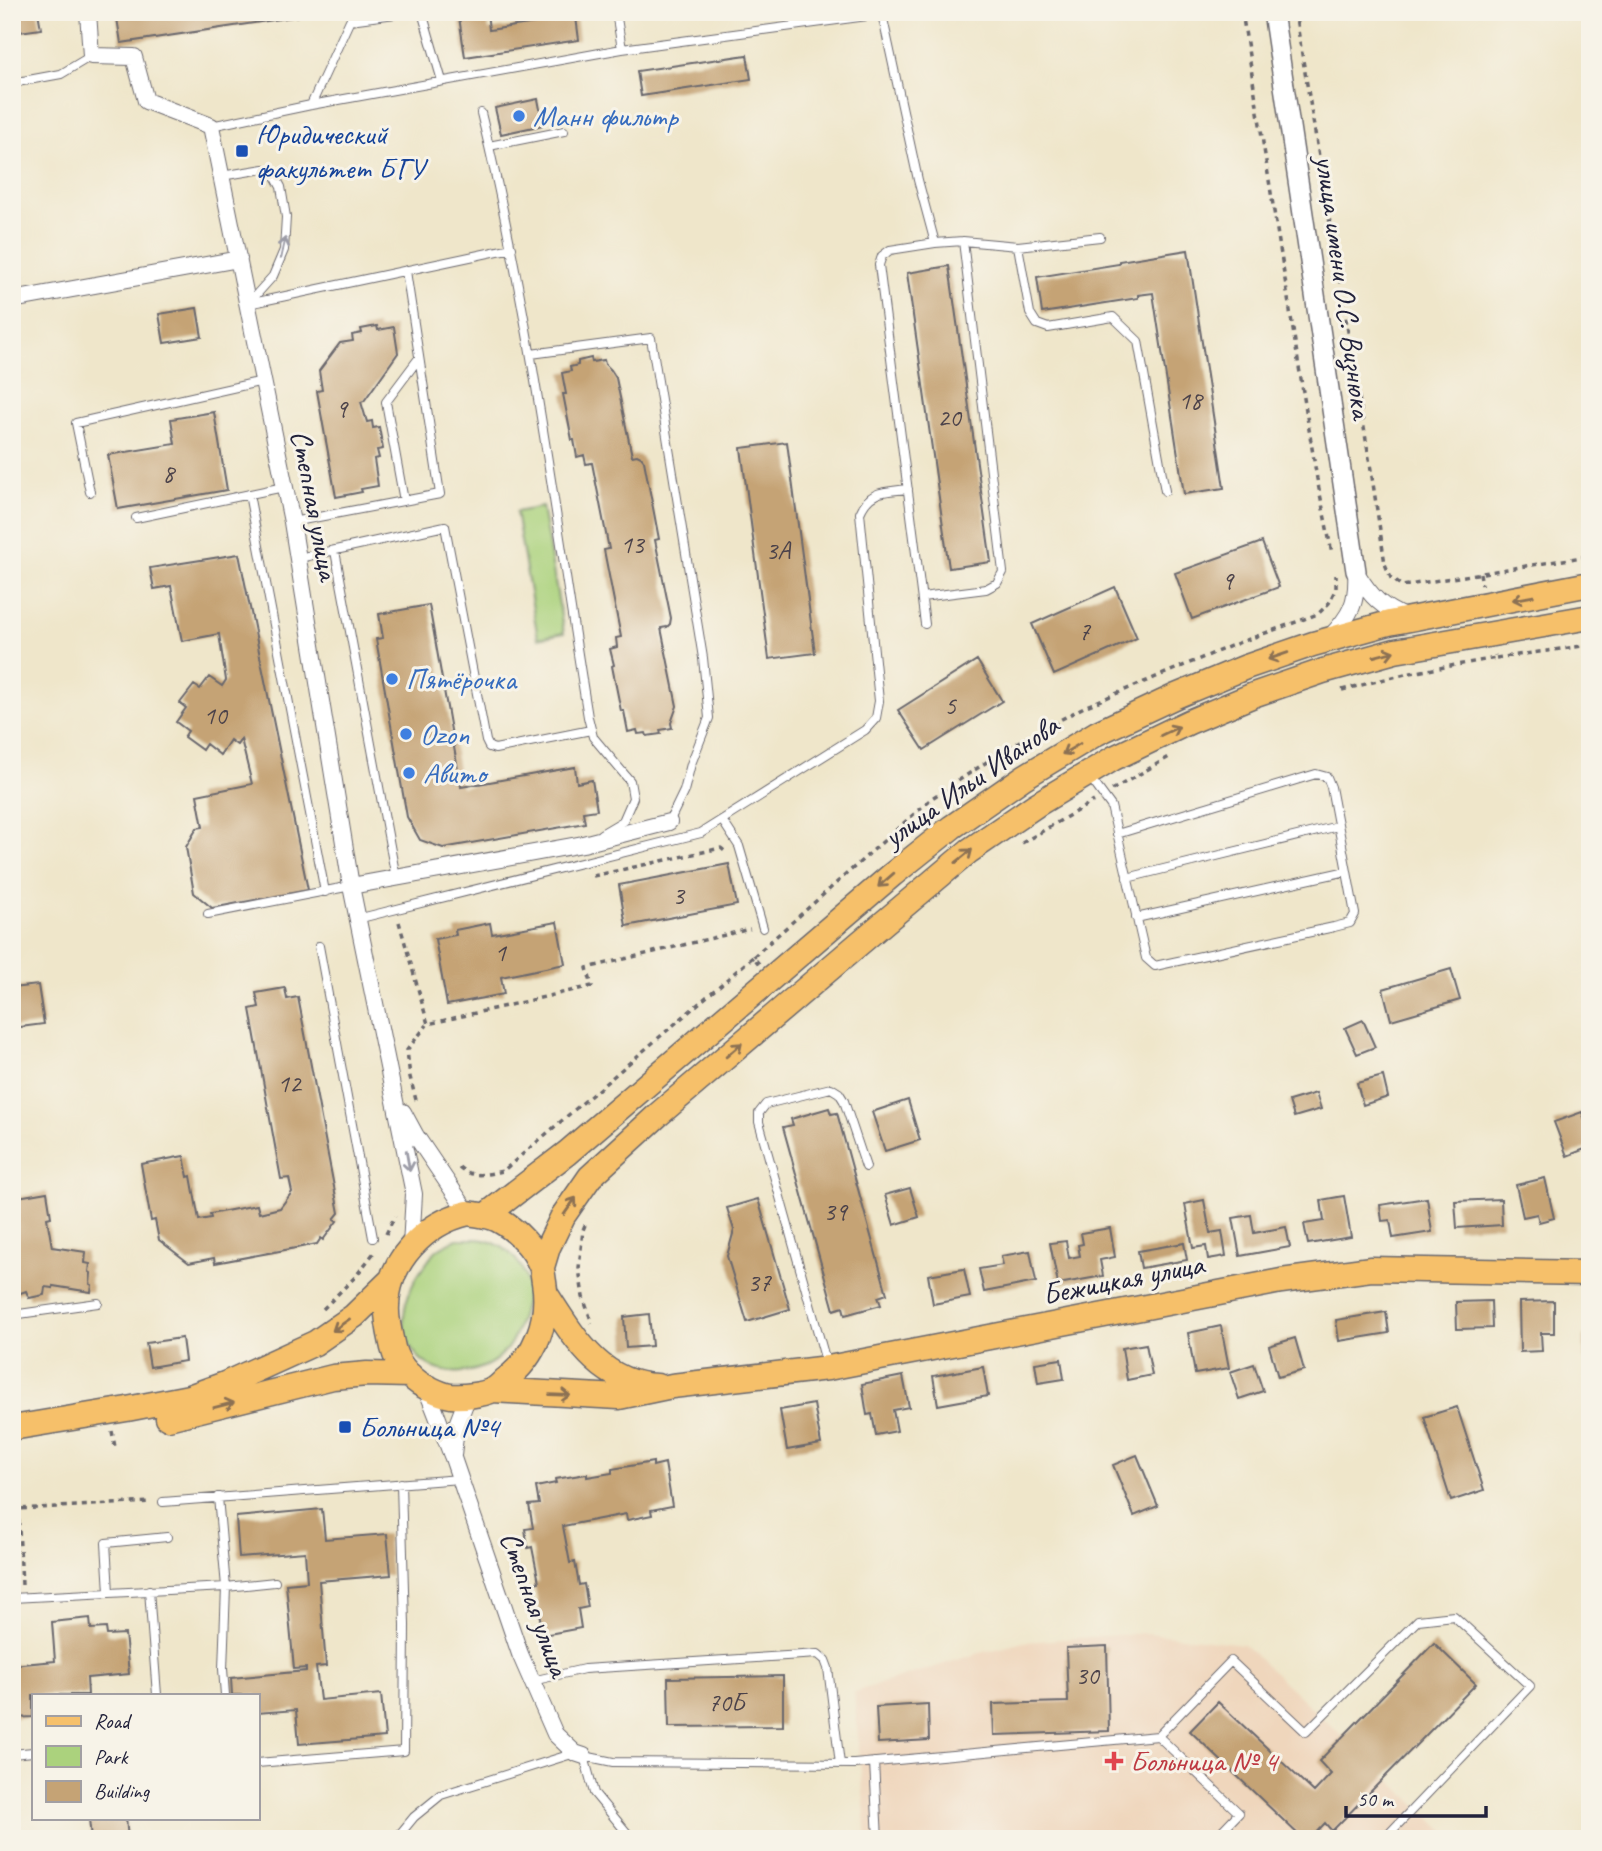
<svg xmlns="http://www.w3.org/2000/svg" width="1602" height="1851" font-family="Caveat,sans-serif">
<style>
.built{fill:#efd6bc}
.green{fill:#abd27d;stroke:#667a5c;stroke-width:2}
.building{fill:#c5a375}
.lines{fill:none;stroke-linecap:round;stroke-linejoin:round}
.service-casing{stroke:#6a676d;stroke-width:10}
.minor-casing{stroke:#6a676d;stroke-width:18}
.tertiary-casing{stroke:#6a676d;stroke-width:22}
.primary-casing{stroke:#6a676d;stroke-width:27}
.path{stroke:#6a676d;stroke-width:3.5;stroke-dasharray:5 5;stroke-linecap:butt}
.service{stroke:#fff;stroke-width:8}
.minor{stroke:#fff;stroke-width:16}
.tertiary{stroke:#fff;stroke-width:19}
.primary{stroke:#f6c06b;stroke-width:24}
.oneway{stroke:#9c9ca7}
.oneway2{stroke:#8c7153}
.shop-dot{fill:#3f7fe0;stroke:#f7f3e8;stroke-width:2.5}
.transit-dot{fill:#1a4fb4;stroke:#f7f3e8;stroke-width:2.5}
.health-dot{fill:#e0444e;stroke:#f7f3e8;stroke-width:2.5}
.labels{text-anchor:middle;stroke-width:6;stroke-linejoin:round;paint-order:stroke}
.number-label{font-size:26px;fill:#4b424a}
.shop-label{font-size:30px;fill:#366cbe;stroke:#f7f3e8;text-anchor:start}
.transit-label{font-size:30px;fill:#164399;stroke:#f7f3e8;text-anchor:start}
.street-label{font-size:30px;fill:#22223b;stroke:#f7f3e8}
.health-label{font-size:30px;fill:#be3a42;stroke:#f7f3e8;text-anchor:start}
</style>
<rect width="100%" height="100%" fill="#f7f3e8"/>
<filter id="ink" filterUnits="userSpaceOnUse"><feTurbulence type="fractalNoise" baseFrequency=".0143" numOctaves="2"/><feDisplacementMap in="SourceGraphic" scale="14" xChannelSelector="R" yChannelSelector="G"/><feConvolveMatrix kernelMatrix="1 2 1 2 8 2 1 2 1" color-interpolation-filters="sRGB"/></filter>
<filter id="wash" filterUnits="userSpaceOnUse"><feTurbulence type="fractalNoise" baseFrequency=".00686" numOctaves="4" result="noise"/><feDisplacementMap in="SourceGraphic" scale="28" xChannelSelector="R" yChannelSelector="G"/><feGaussianBlur stdDeviation="1.57" result="paint"/><feColorMatrix in="noise" values="0 0 0 0 0 0 0 0 0 0 0 0 0 0 0 0 0 1.4 0 .05"/><feComposite in="paint" operator="in"/></filter>
<g filter="url(#wash)">
<rect width="100%" height="100%" fill="#efe6ca"/>
<path class="built" d="M1147,1633L1243,1644L1453,1839H867L854,1692L973,1655L1024,1642Z"/>
<path class="green" d="M542,507L564,633L538,638L516,512Z
M457,1239C469,1239 482,1238 494,1243C513,1251 529,1271 527,1293C527,1299 523,1307 522,1313C518,1327 514,1341 504,1352C486,1373 450,1379 427,1364C389,1338 404,1291 428,1261C431,1257 434,1252 438,1249C444,1245 451,1242 457,1239Z"/>
<g id="blocks">
<path class="building" d="M12,12H38L41,29L12,33Z
M116,12H313V14L121,43Z
M487,12L489,30L576,17L579,40L465,57L459,17Z
M747,55L751,79L641,96L637,71Z
M538,99L543,125L501,134L495,108Z
M1188,250L1224,488L1184,494L1153,293L1138,295V298L1042,313L1037,277L1119,264V261Z
M949,266L991,562L949,568L907,273Z
M197,308L202,337L164,343L159,314Z
M377,326L378,330L394,327L398,353L364,401L361,402L367,422L372,421L373,428L379,427L383,449L377,450L379,458L374,459L378,486L361,489L362,492L336,497L317,391L322,390L319,371L340,343L353,341L352,335L362,333L361,329Z
M591,358L592,362L604,360L605,364L611,370L616,378L632,456L637,455L641,457L644,461L659,539L655,540L671,618L670,624L667,627L661,628L677,706L671,723L672,728L660,730L661,734L647,736L646,733L638,734L637,730L628,732L624,711H621L612,666L614,665L610,649L617,647L616,638L621,637L604,550L609,549L592,463L586,464L584,455L577,457L574,440H572L563,394H566L562,373L571,371L570,367L578,365V361Z
M214,412L227,490L118,509L108,455L175,444L171,419Z
M787,442L815,653L769,659L741,448Z
M1262,542L1279,587L1192,619L1175,573Z
M239,554L308,890L212,908L194,893L186,847L197,828L203,827L197,795L252,784L241,739L237,745L230,740L220,755L206,744L202,750L184,737L188,731L176,722L186,708L180,703L194,685L200,689L209,677L222,686L226,680L219,634L182,641L171,586L154,589L150,568Z
M1115,587L1137,638L1054,675L1032,624Z
M429,605L461,787L575,767L577,783L592,780L597,810L583,812L585,823L443,848L420,840L407,817L376,639L383,638L379,614Z
M977,660L1002,701L924,750L898,710Z
M729,864L737,905L626,926L619,885Z
M557,922L565,964L501,977L504,994L447,1005L435,939L456,935L455,930L490,923L492,934Z
M1451,969L1460,1000L1391,1020L1383,989Z
M38,985L44,1024L12,1028V988Z
M285,988L287,999L298,997L339,1213L334,1219L337,1221L323,1240L321,1238L317,1244L215,1263L214,1258L189,1263L159,1240L155,1220L151,1221L141,1164L184,1156L188,1177L191,1176L199,1220L211,1218L210,1214L257,1205L259,1213L280,1208L292,1192L289,1178L281,1179L250,1009L259,1007L256,993Z
M1363,1020L1375,1047L1357,1054L1345,1028Z
M1383,1076L1388,1097L1363,1105L1357,1083Z
M1316,1093L1321,1109L1294,1117L1289,1101Z
M908,1100L920,1140L885,1151L872,1112Z
M829,1108L831,1114L837,1113L887,1294L878,1297L881,1305L845,1315L843,1307L834,1310L783,1127L793,1125L791,1119Z
M1582,1112L1590,1134V1147L1567,1156L1554,1122Z
M1545,1178L1554,1218L1539,1222L1537,1214L1523,1217L1516,1185Z
M910,1188L919,1217L894,1225L885,1195Z
M47,1192L51,1217L47,1218L52,1247L86,1252L85,1263L90,1264L89,1272L91,1273L90,1284L92,1285L91,1292L53,1286V1288L45,1287L44,1295L29,1298L26,1291L12,1296V1198Z
M1344,1196L1351,1237L1308,1244L1304,1224L1324,1221L1321,1200Z
M1427,1198L1432,1232L1393,1238L1390,1220L1382,1221L1380,1205Z
M758,1199L790,1309L747,1322L727,1256L734,1230L727,1208Z
M1501,1199L1502,1225L1457,1228L1455,1201Z
M1204,1200L1210,1233L1222,1231L1226,1256L1208,1259L1206,1246L1193,1248L1185,1204Z
M1251,1215L1254,1233L1286,1227L1290,1247L1240,1256L1233,1218Z
M1110,1228L1115,1257L1100,1260L1103,1276L1058,1284L1050,1243L1066,1241L1069,1258L1080,1256L1078,1245L1083,1244L1081,1233Z
M1184,1243L1187,1260L1141,1268L1138,1251Z
M1030,1251L1036,1282L984,1292L979,1269L1003,1265L1001,1256Z
M964,1269L970,1297L933,1304L928,1275Z
M1491,1301L1492,1328L1457,1329L1456,1302Z
M1554,1301V1333H1541L1542,1351L1520,1352L1519,1302Z
M1386,1312L1389,1333L1339,1341L1336,1320Z
M649,1314L652,1346L626,1348L624,1317Z
M1221,1326L1229,1368L1195,1374L1188,1333Z
M1590,1334V1360H1584V1335Z
M182,1338L185,1361L150,1367L146,1343Z
M1295,1338L1304,1370L1278,1377L1269,1346Z
M1146,1344L1152,1375L1127,1380L1122,1348Z
M1061,1359L1064,1379L1038,1383L1035,1363Z
M1254,1364L1263,1391L1239,1399L1230,1372Z
M983,1367L988,1396L938,1405L933,1376Z
M903,1376L909,1407L893,1410L897,1431L876,1435L872,1414L867,1415L862,1384Z
M814,1404L821,1444L787,1450L780,1410Z
M1457,1407L1484,1490L1451,1501L1424,1417Z
M1137,1455L1158,1506L1134,1516L1113,1465Z
M653,1462V1466L665,1463L672,1506L651,1510L652,1515L627,1520L626,1514L563,1526L570,1563L575,1562L579,1585L584,1584L588,1607L578,1609L581,1628L543,1635L534,1583L539,1582L532,1547L528,1548L525,1529L533,1528L529,1505L539,1504L536,1487L556,1483L555,1479L587,1474V1477L612,1473V1469Z
M322,1509L325,1539L387,1534L391,1575L319,1581L326,1666L316,1667L320,1700L381,1694L385,1737L299,1744L296,1710L257,1713V1695H232L231,1678L306,1671V1668L294,1669L286,1584L307,1582L305,1552L239,1557L236,1517Z
M90,1618L91,1629L106,1628L107,1635L125,1634L129,1674L87,1678L88,1695H33V1717L12,1718V1665L55,1661L52,1622Z
M1434,1643L1476,1684L1332,1831L1325,1823L1310,1839H1303L1190,1731L1218,1702L1314,1792L1331,1774L1319,1761Z
M1107,1646L1109,1731L994,1735L993,1704L1068,1702L1066,1648Z
M783,1676V1726L669,1727L668,1678Z
M928,1704L929,1740L878,1743L876,1707Z
M89,1818H126L128,1839H91Z"/>
</g>
</g>
<g filter="url(#ink)">
<use href="#blocks" fill-opacity="0" stroke="#6a676d" stroke-width="2"/>
<g class="lines">
<g class="service-casing">
<path id="service" d="M422,12L442,81
M616,12L622,49
M12,83L61,74L91,56
M311,105L350,20L410,12
M481,113C530,312 555,515 588,717L593,737L630,781L633,798L623,821L601,834
M211,126L311,105L622,49L882,14L918,180L935,243
M489,146L564,131
M221,176L264,169L275,176L281,187L286,217L284,250L273,276L247,305
M1018,246L1030,313L1037,324L1048,328L1113,317L1138,341L1165,491
M248,304L512,248
M531,354L651,338L703,658L709,718L691,764L684,791L669,822
M90,492L76,423L263,381
M249,494L325,892
M404,501L386,402L419,358
M136,518L284,487
M292,522L440,494L406,271
M335,551L396,878
M299,558L445,526L486,741L489,747L495,749L591,730
M922,597L986,589L997,583L1003,572L963,241
M925,624L879,265L882,256L890,250L935,243L963,241L1018,246L1100,237
M1089,776L1111,806L1146,958L1155,966L1334,927L1350,923L1355,914L1331,787L1327,777L1316,774L1117,834
M722,820L739,846L763,928
M1127,878L1338,826
M208,914L351,886
M1136,918L1347,871
M357,919L701,833L865,730L876,718L879,701L860,513C870,489 886,492 908,489
M319,946L373,1238
M12,1315L98,1303
M827,1365L759,1122V1113L766,1104L831,1088L839,1093L844,1101L866,1167
M218,1497L226,1587L223,1669L225,1695
M163,1502L460,1479
M149,1590L157,1695
M109,1592L106,1543L167,1537
M12,1598L226,1587L275,1582
M532,1681L584,1669L818,1654L825,1660L828,1668L840,1764
M1158,1736L1239,1813L1214,1839
M12,1754L33,1752
M874,1762L878,1839
M257,1763L404,1751L405,1625L401,1483
M401,1839L400,1834L414,1817L441,1795L575,1753
M632,1839L594,1793L584,1756L613,1762L854,1764L1158,1736L1231,1661L1306,1732L1418,1620L1454,1616L1530,1686L1384,1839"/>
</g>
<g class="minor-casing">
<path id="minor" d="M88,12L91,56L134,57L146,101L211,126L292,522L351,886L414,1194L411,1246
M12,300L239,259
M1357,574C1371,597 1382,608 1407,618
M1330,637C1351,615 1358,602 1356,571
M351,886L583,844L669,822
M403,1112L416,1136L468,1213
M425,1387C436,1410 443,1434 453,1458L520,1654L555,1734L575,1753L584,1756
M453,1455L456,1427L468,1396"/>
</g>
<g class="tertiary-casing">
<path id="tertiary" d="M1273,12L1356,571"/>
</g>
<g class="primary-casing">
<path id="primary" d="M468,1213C478,1215 489,1215 498,1220C517,1230 533,1247 541,1266C543,1271 543,1277 544,1282C550,1319 536,1357 505,1380C502,1383 497,1388 493,1390C482,1395 463,1397 451,1396C444,1395 437,1392 431,1389C415,1384 397,1365 393,1348C390,1334 386,1320 387,1306C388,1261 425,1223 468,1213Z
M485,1216L567,1153L893,874L952,827L1024,777L1097,733L1176,696L1246,667L1313,644L1389,623L1590,584
M542,1267L548,1247L563,1216L590,1177L659,1114L861,942L969,851L1036,805L1114,758L1189,722L1256,694L1323,671L1395,651L1590,617
M546,1294C574,1337 600,1384 657,1386
M492,1390L619,1397L672,1386L828,1368L1281,1281L1371,1269L1590,1273
M168,1418L333,1377L367,1374L410,1375
M12,1428L127,1409L189,1397L225,1384L315,1343L354,1316L392,1279"/>
</g>
<path class="path" d="M1242,12L1317,479L1332,553
M1295,12L1371,470L1385,564L1391,578L1402,586L1582,557L1590,554
M1480,573L1482,585
M1496,658L1590,645
M1342,690L1405,674L1496,658L1495,655
M1112,790L1169,757
M1022,843L1094,801
M593,876L721,848L727,853
M399,922L428,1024L592,986L587,968L750,929
M759,964L753,957L932,798L1008,748L1084,707L1238,643L1318,614L1329,603L1336,588V575
M416,1100L410,1077L407,1050L427,1025
M459,1167C472,1179 487,1174 503,1171L753,957
M585,1225L583,1230L579,1268L583,1297L592,1323
M386,1234L395,1216
M323,1309L356,1276L376,1250
M112,1431L115,1447
M22,1585L18,1509L151,1502"/>
<use href="#service" class="service"/>
<use href="#minor" class="minor"/>
<use href="#tertiary" class="tertiary"/>
<use href="#primary" class="primary"/>
</g>
<defs><path id="oneway-shaft" d="M-6 0H5M1.5-3L5.5 0L1.5 3" fill="none" stroke-width="1.6" stroke-linecap="round" stroke-linejoin="round" transform="scale(1.75)"/></defs>
<g class="oneway">
<use href="#oneway-shaft" transform="translate(283 248) rotate(-78)"/>
<use href="#oneway-shaft" transform="translate(408 1161) rotate(80)"/>
</g>
<g class="oneway2">
<use href="#oneway-shaft" transform="translate(1523 598) rotate(170)"/>
<use href="#oneway-shaft" transform="translate(1384 654) rotate(-15)"/>
<use href="#oneway-shaft" transform="translate(1278 656) rotate(161)"/>
<use href="#oneway-shaft" transform="translate(1170 731) rotate(-26)"/>
<use href="#oneway-shaft" transform="translate(1071 749) rotate(149)"/>
<use href="#oneway-shaft" transform="translate(964 856) rotate(-39)"/>
<use href="#oneway-shaft" transform="translate(886 880) rotate(139)"/>
<use href="#oneway-shaft" transform="translate(734 1050) rotate(-41)"/>
<use href="#oneway-shaft" transform="translate(570 1206) rotate(-55)"/>
<use href="#oneway-shaft" transform="translate(341 1325) rotate(145)"/>
<use href="#oneway-shaft" transform="translate(560 1395) rotate(2)"/>
<use href="#oneway-shaft" transform="translate(224 1405) rotate(-14)"/>
</g>
</g>
<g class="shop-dot">
<circle cx="519" cy="116" r="7"/>
<circle cx="392" cy="679" r="7"/>
<circle cx="406" cy="734" r="7"/>
<circle cx="409" cy="773" r="7"/>
</g>
<g class="transit-dot">
<rect x="235" y="144" width="14" height="14" rx="3.5"/>
<rect x="338" y="1420" width="14" height="14" rx="3.5"/>
</g>
<path class="health-dot" d="M1110.5 1750.5h7v7h7v7h-7v7h-7v-7h-7v-7h7z"/>
<g class="labels">
<g class="number-label">
<text x="1190" y="409">18</text>
<text x="341" y="417">9</text>
<text x="949" y="426">20</text>
<text x="168" y="482">8</text>
<text x="632" y="553">13</text>
<text x="778" y="559">3А</text>
<text x="1227" y="589">9</text>
<text x="1084" y="640">7</text>
<text x="950" y="714">5</text>
<text x="215" y="724">10</text>
<text x="678" y="904">3</text>
<text x="500" y="961">1</text>
<text x="289" y="1092">12</text>
<text x="835" y="1220">39</text>
<text x="759" y="1291">37</text>
<text x="1087" y="1684">30</text>
<text x="726" y="1711">70Б</text>
</g>
<g class="shop-label">
<text x="533" y="126">Манн фильтр</text>
<text x="406" y="689">Пятёрочка</text>
<text x="420" y="744">Ozon</text>
<text x="423" y="783">Авито</text>
</g>
<g class="transit-label">
<text x="256" y="144">Юридический<tspan x="256" dy="34">факультет БГУ</tspan></text>
<text x="359" y="1437">Больница №4</text>
</g>
<g class="street-label">
<text transform="translate(1344 287) rotate(82)" y="10">улица имени О.С. Визнюка</text>
<text transform="translate(315 505) rotate(79)" y="10">Степная улица</text>
<text transform="translate(971 781) rotate(-35)" y="10">улица Ильи Иванова</text>
<text transform="translate(1123 1279) rotate(-11)" y="10">Бежицкая улица</text>
<text transform="translate(535 1604) rotate(70)" y="10">Степная улица</text>
</g>
<g class="health-label">
<text x="1130" y="1771">Больница № 4</text>
</g>
</g>
<rect width="1602" height="1851" fill="none" stroke="#f7f3e8" stroke-width="42"/>
<rect x="32" y="1694" width="228" height="126" fill="#f7f3e8" stroke="#a29fa3" stroke-width="2"/>
<rect x="46" y="1716" width="35" height="10" fill="#f6c06b" stroke="#a29fa3" stroke-width="2"/>
<text x="94" y="1728" font-size="21" fill="#22223b">Road</text>
<rect x="46" y="1746" width="35" height="21" fill="#abd27d" stroke="#a29fa3" stroke-width="2"/>
<text x="94" y="1764" font-size="21" fill="#22223b">Park</text>
<rect x="46" y="1781" width="35" height="21" fill="#c5a375" stroke="#a29fa3" stroke-width="2"/>
<text x="94" y="1798" font-size="21" fill="#22223b">Building</text>
<path d="M1346 1806v10h140v-10" fill="none" stroke="#22223b" stroke-width="3.5"/>
<text x="1357" y="1806" font-size="21" fill="#22223b" stroke="#f7f3e8" stroke-width="5" paint-order="stroke">50 m</text>
</svg>
